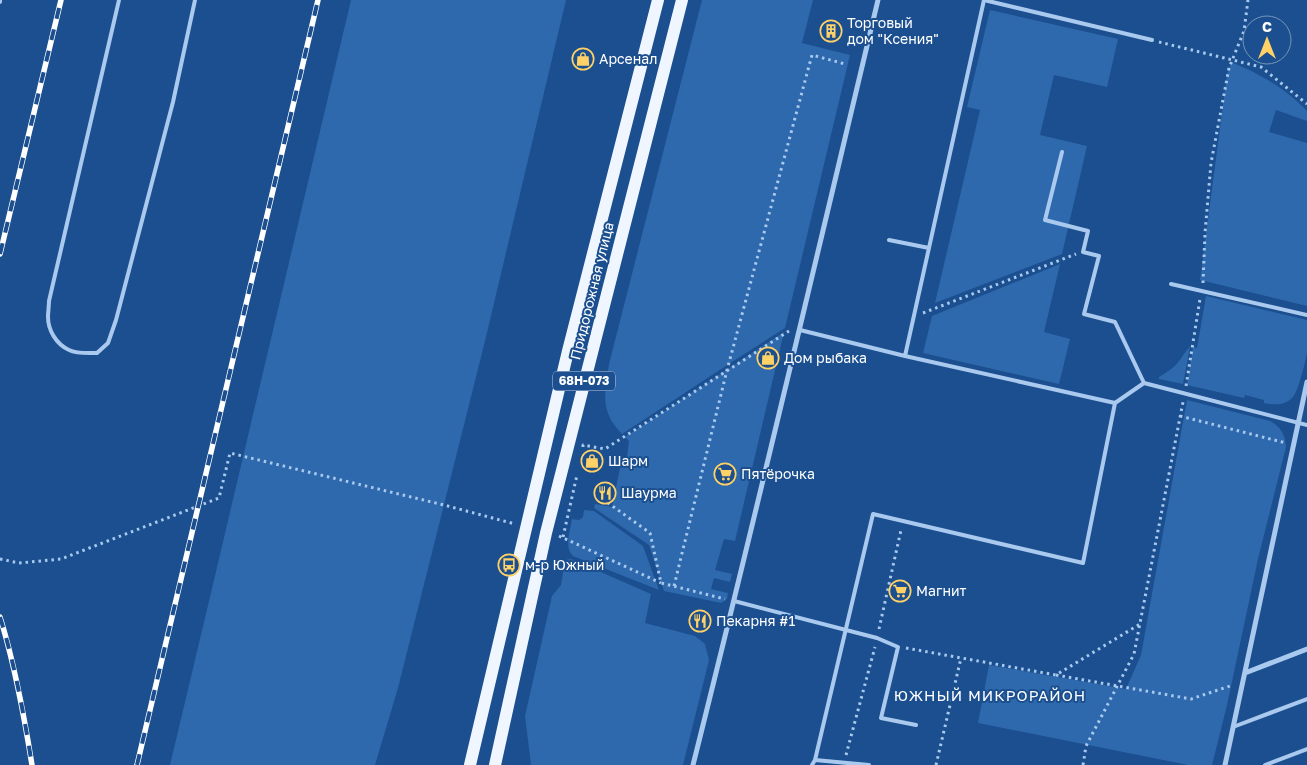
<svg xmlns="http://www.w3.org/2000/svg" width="1307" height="765" font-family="'Golos Text',sans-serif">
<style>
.green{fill:#2e69ad}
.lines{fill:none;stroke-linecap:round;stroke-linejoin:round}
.path{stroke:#a9c9ee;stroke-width:3;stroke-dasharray:2.5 4;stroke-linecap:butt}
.service{stroke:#a9c9ee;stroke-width:4}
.minor{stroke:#a9c9ee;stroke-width:5}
.primary{stroke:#f0f6ff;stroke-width:12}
.rail-casing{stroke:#fff;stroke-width:5.5}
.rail{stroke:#1b4f8f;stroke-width:4;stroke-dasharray:11;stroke-linecap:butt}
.labels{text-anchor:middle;stroke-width:4;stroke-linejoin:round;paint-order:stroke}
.shield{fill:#1b4f8f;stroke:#bbcadd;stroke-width:1}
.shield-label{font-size:12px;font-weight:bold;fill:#fff}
.poi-label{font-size:14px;fill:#fff;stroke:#1b4f8f;text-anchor:start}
.street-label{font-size:14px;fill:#fff;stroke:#1b4f8f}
.neighbourhood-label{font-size:15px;letter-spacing:1px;fill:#fff;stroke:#1b4f8f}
</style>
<rect width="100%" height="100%" fill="#1b4f8f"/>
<path class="green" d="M351,0H566L485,341L398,688L375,765H170L205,618Z
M702,0H813L802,43L850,55L785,328L735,360L622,434C599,411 605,393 609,364Z
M990,10L1118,39L1107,87L1054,75L1040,135L1087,146L1062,254L935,303L980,110L967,107Z
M1231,62C1262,75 1283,87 1307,111V121L1276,110L1269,132L1307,143V306L1200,280L1227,75Z
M1060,264L1044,332L1070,339L1059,384L923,353L932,316Z
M1206,296L1307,320C1307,330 1307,341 1307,352C1306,360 1298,392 1293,397C1285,406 1274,405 1264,403V400L1245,395L1244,398L1187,385L1193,347L1197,348Z
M784,332L735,541L724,539L715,570L732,574L730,582L714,578L711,589L728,593L727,599L721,603L664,591L649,545L594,508L595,504L612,507L621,463L626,464L629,441L625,437Z
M1190,347L1183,384L1159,379V377C1167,372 1174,368 1179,361C1183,356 1185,351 1190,347Z
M1187,400L1270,421C1281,427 1285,434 1286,447L1258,559L1227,705L1212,765H1188L978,723L989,665L1126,689L1141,655Z
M584,510L594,511L643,546L659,590L573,556C564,548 570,531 572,519L579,520L583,517Z
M571,559L651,594L645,623L695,636L705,644L709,660L683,765H531L525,716L552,596L561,585L565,560Z"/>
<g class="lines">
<path class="path" d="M1159,42L1261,67L1307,104
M1203,283L1205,233L1211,163L1229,68L1244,31L1248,0
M923,313L1076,254
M1186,386L1200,299
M1180,416L1286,443
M583,447V445L605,449L789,331
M597,495L650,533L661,583L725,599
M559,536L661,583
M563,537L577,475
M0,559L19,563L61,559L219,498L230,453L444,505L515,524
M674,586L727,370L812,55L845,64
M879,629L901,530
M906,648L1056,675L1140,624
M1056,675L1191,699L1233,685
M846,755L875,647
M936,765L961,658
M1083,765L1086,746L1134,654L1183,402"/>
<path class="service" d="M119,0L49,301C49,306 48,312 48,317C48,330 56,344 69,350C77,354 88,353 97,353L108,343L116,320L173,102L195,0
M984,0L1152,40
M0,2V0
M1062,152L1045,220L1088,231L1083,252L1099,256L1084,314L1115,322L1144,383
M889,240L929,248
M1171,284L1307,315
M800,330L905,356L1115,403L1144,383L1307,425
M905,356L984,0
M734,601L877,638L898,647L881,718L916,725
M1233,727L1307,699
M815,760L869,765
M812,765L815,760L873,514L1083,563L1115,403
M1265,765L1307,749"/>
<path class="minor" d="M1245,673L1307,649
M693,765C757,511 817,255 878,0
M1225,765L1307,382"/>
<path class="primary" d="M470,765L568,351L658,0
M495,765L546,533L682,0"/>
<g class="rail-casing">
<path id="rail" d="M0,254L61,0
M0,617C15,665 24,715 32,765
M137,765L318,0"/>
</g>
<use href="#rail" class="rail"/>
</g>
<defs>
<g id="building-ring" transform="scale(1.125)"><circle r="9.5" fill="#1b4f8f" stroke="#ffd166" stroke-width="1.5"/><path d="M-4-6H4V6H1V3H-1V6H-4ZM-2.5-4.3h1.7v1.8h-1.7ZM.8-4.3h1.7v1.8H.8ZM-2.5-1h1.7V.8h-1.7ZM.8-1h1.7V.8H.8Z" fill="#ffd166"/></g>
<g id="shop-ring" transform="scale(1.125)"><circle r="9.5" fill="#1b4f8f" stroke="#ffd166" stroke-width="1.5"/><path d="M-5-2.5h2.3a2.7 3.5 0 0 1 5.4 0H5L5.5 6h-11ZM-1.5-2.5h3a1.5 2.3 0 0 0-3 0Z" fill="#ffd166"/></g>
<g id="supermarket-ring" transform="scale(1.125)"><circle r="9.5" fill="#1b4f8f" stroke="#ffd166" stroke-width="1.5"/><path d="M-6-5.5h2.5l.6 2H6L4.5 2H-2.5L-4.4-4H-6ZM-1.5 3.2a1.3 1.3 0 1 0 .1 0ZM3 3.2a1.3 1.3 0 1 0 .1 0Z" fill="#ffd166"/></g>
<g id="restaurant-ring" transform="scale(1.125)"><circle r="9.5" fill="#1b4f8f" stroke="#ffd166" stroke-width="1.5"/><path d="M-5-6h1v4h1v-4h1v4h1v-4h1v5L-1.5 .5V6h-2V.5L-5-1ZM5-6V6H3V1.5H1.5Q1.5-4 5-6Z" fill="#ffd166"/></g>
<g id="bus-ring" transform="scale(1.125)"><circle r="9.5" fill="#1b4f8f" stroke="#ffd166" stroke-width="1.5"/><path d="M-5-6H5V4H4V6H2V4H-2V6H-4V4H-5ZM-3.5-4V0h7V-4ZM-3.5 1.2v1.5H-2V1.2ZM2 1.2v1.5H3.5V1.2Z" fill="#ffd166"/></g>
</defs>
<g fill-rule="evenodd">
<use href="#building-ring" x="831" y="31"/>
<use href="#shop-ring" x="583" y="59"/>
<use href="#shop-ring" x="768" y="358"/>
<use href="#shop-ring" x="592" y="461"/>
<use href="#supermarket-ring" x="725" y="474"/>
<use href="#restaurant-ring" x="605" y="493"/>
<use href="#bus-ring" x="509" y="565"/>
<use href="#supermarket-ring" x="900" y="591"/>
<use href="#restaurant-ring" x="700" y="621"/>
</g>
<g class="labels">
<rect class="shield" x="553" y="371.5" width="62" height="19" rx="4"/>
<g class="shield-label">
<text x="584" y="385">68Н-073</text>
</g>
<g class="poi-label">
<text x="847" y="28">Торговый<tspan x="847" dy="16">дом "Ксения"</tspan></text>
<text x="599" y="64">Арсенал</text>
<text x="784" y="363">Дом рыбака</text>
<text x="608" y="466">Шарм</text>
<text x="741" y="479">Пятёрочка</text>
<text x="621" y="498">Шаурма</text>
<text x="525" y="570">м-р Южный</text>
<text x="916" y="596">Магнит</text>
<text x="716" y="626">Пекарня #1</text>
</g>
<g class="street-label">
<text transform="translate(592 291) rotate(-76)" y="5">Придорожная улица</text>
</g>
<g class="neighbourhood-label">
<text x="990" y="701">ЮЖНЫЙ МИКРОРАЙОН</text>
</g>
</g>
<g transform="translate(1267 40)"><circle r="24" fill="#1b4f8f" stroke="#7695bc"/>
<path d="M0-4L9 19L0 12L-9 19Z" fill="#ffd166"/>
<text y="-8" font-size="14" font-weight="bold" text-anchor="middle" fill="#ffffff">С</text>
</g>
</svg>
